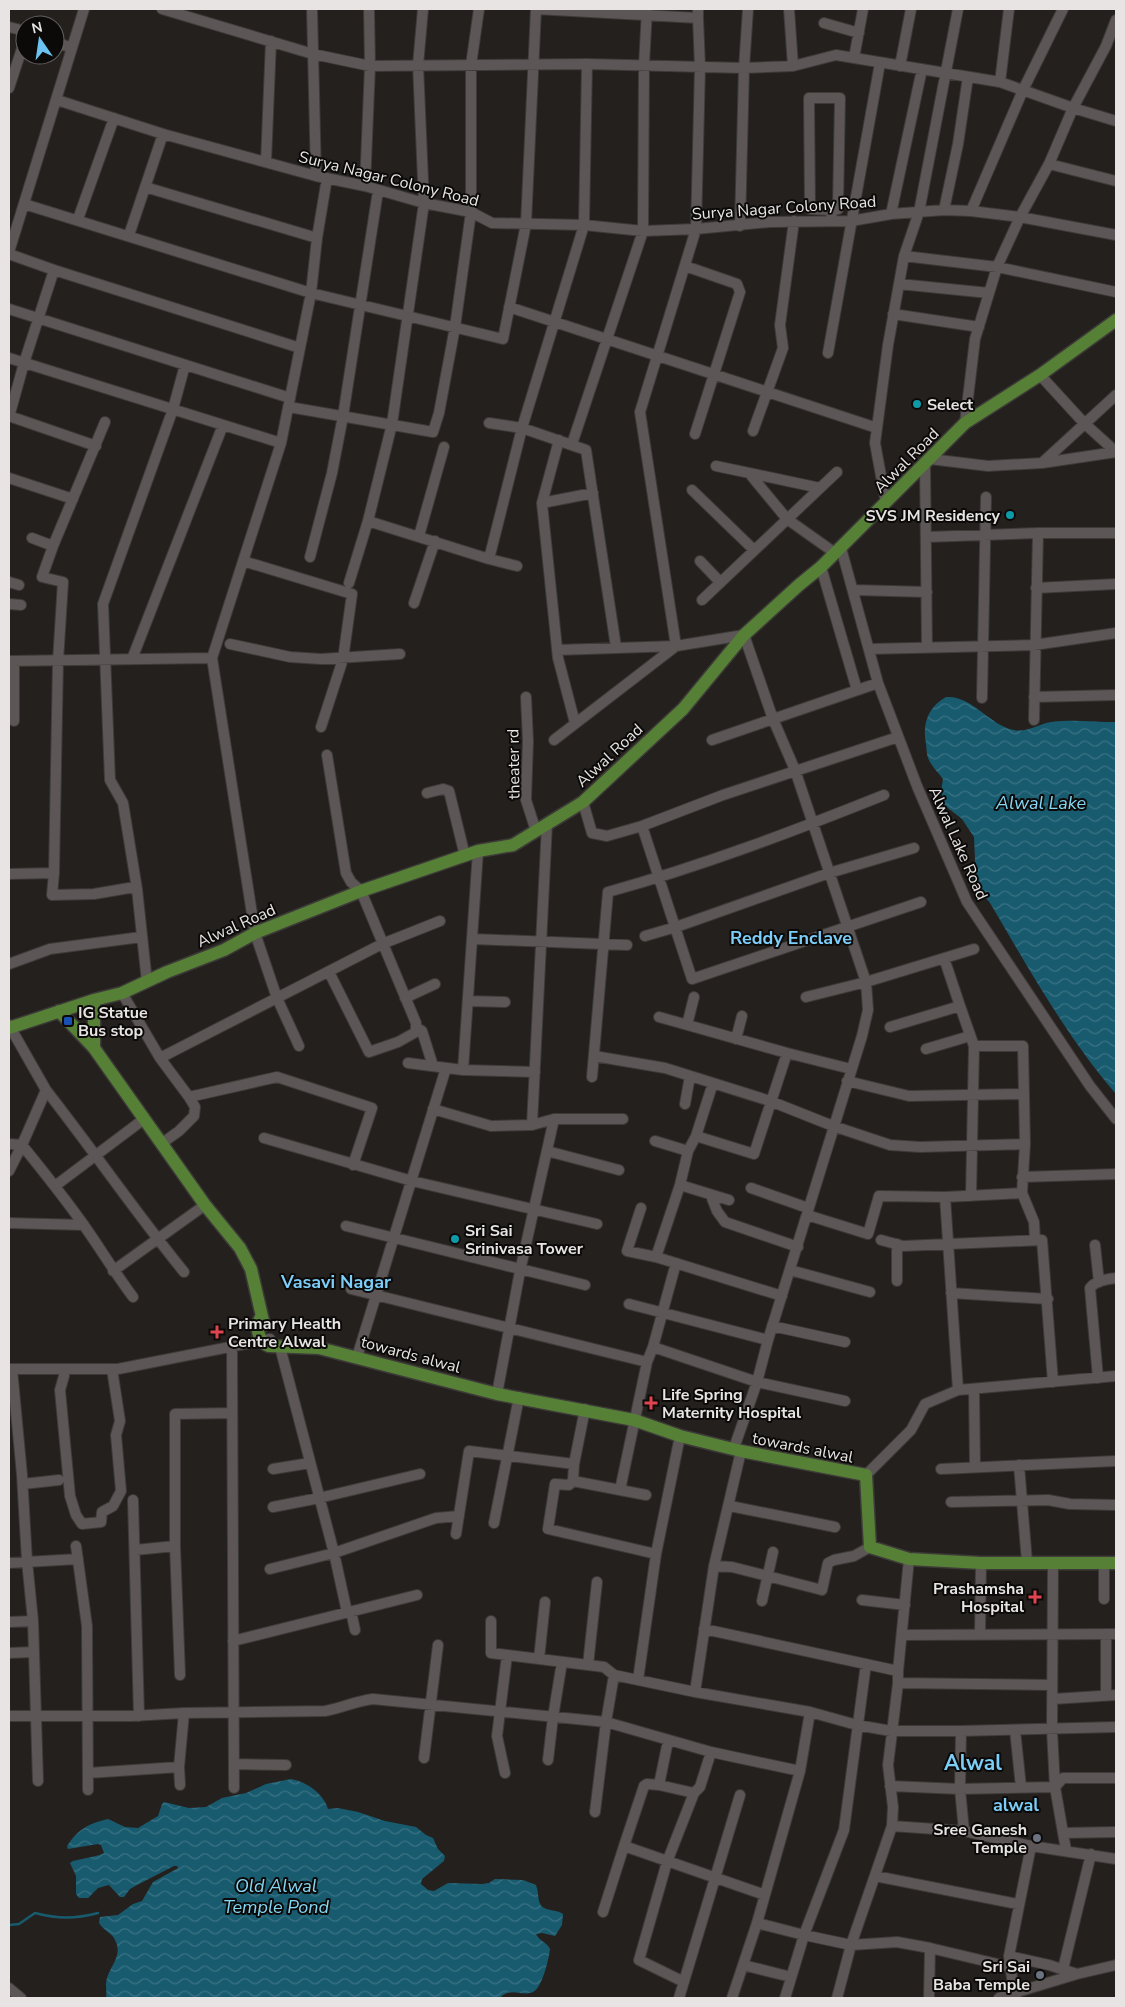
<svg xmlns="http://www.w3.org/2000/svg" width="1125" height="2007" font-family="'Nunito Sans',sans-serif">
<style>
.water{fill:url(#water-waves)}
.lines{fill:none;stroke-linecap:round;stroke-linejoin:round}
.stream{stroke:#185b6f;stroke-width:2.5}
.minor-casing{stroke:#3d3a38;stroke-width:12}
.major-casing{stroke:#3d3a38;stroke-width:15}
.minor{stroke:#5c5756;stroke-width:10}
.major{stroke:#558036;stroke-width:12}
.culture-dot{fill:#0f9aa8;stroke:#0c0a09;stroke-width:2}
.transit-dot{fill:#1a4fb4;stroke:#0c0a09;stroke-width:2}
.health-dot{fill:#e0444e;stroke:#0c0a09;stroke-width:2}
.worship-dot{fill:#6b7280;stroke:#0c0a09;stroke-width:2}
.labels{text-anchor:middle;stroke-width:4;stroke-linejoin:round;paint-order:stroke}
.street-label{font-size:16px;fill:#e7e4e3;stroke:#0c0a09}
.poi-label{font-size:16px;font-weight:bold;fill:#e7e4e3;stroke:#0c0a09;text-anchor:start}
.water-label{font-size:18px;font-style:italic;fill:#85d8f5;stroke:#0c0a09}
.neighbourhood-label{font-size:18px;font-weight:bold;fill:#7ccdf8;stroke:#0c0a09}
.district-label{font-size:21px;font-weight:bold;fill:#7ccdf8;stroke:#0c0a09}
</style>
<defs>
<pattern id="water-waves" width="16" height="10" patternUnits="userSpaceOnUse" patternTransform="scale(1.25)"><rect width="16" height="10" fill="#185b6f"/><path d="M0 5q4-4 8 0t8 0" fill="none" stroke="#3a7283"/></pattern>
</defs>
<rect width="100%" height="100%" fill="#24201e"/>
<path class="water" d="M946,697C972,695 989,725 1014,730C1026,733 1039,724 1051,722C1072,719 1095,722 1116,722V1094C1066,1036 1029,969 990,903C983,893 972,889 967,878L975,860L974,837L962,819L944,805L941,791L943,779C938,772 932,767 929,760C926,755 927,749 926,744C922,724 928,707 946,697Z
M291,1779C307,1782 324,1794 328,1809L338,1808L358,1812L385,1821L416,1827L426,1835L433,1838L438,1849L445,1856L444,1861L422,1879L421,1884L428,1890L434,1891L448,1883L482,1884L489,1883L495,1879L523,1880L536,1885C538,1890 538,1896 539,1901C542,1913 555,1908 563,1914L562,1925L555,1936L542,1933L536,1934C539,1941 547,1942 550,1949C549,1959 542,1988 533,1992C522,1997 511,1986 500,1998H106C107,1992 105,1984 107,1978C111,1965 123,1955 115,1940C112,1933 104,1931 99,1923L100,1917L118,1915L133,1904L142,1901L153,1882L178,1868L177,1866H174L137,1885L130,1889L124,1897H120L109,1885L98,1888L88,1898H79L76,1894V1876L70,1863L73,1861L100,1855L104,1853L101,1845L98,1844L68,1849L67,1846C77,1830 89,1823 108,1819L125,1827L138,1828L158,1816L162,1804L164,1802L189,1808L206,1807L222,1798L246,1793L266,1784Z"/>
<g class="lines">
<path class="stream" d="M9,1925L19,1924L35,1913C58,1919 75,1919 98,1913"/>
<g class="minor-casing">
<path id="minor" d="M162,9L313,54L370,66L587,64L744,68L793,66L836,55L1000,82L1073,108L1116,121
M312,9L316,176
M789,9L793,66
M824,23L859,33
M9,27L25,31
M55,42L72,48
M854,58L863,9
M900,66L911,9
M1000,82L1009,9
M9,88L25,39
M57,100L163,134L316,176L365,186L424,203L471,212L492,223L584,225L643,231L696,229L770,222L851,221L891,214L944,210L971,211L1020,217L1116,235
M266,162L271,41
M1049,164L1116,181
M365,186L370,66L369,9
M145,187L317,238
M24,204L311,293L503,339L526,224L536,9L698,18V9
M831,210L838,209V206L840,98H809L810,209L831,210L832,221
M944,210L958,144L968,77
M971,211L1023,90L1063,9
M891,214L922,69
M78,219L114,118
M740,226L744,68L748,9
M129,235L163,134
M9,252L84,9
M9,254L54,270
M904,256L997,267L1116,292
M685,266L737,284L740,292L695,434
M899,284L989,293
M509,307L877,428
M9,309L290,398
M893,314L979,327
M828,353L880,63
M9,358L281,443
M1040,375L1084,423L1116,452
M289,407L433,432L439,413L455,327L471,212V65L479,9
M9,416L96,446
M9,417L24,363L54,270L300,348
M489,423L522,428L586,450L616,647
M965,423L975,339L997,267L1020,217L1049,164L1073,108L1106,46L1116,20
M753,431L783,348L780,325L794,221
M559,440L542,503L558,658L575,723
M572,444L643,231L644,65L647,10
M930,459L988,466L1042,463L1116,452
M925,463L927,647
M1042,463L1116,395
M716,466L820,488
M749,473L787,519L835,553
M9,478L73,499
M692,490L754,550
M542,503L593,493
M886,503L875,443L888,345L904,256L919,212L958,9
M368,521L392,424L424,203L418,65L423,9
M419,536L444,447
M927,537L1038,533H1116
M32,538L53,546
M841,548L878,683L917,786L967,902L1090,1086L1116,1119
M310,557L332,473L343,416L378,191
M489,559L517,566
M243,561L352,594L343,659L321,727
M700,561L720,582
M821,567L857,690
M9,582L19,585
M349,583L368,521L489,559L522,428L584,225L587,64
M1036,588L1116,584
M854,590L927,592
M702,600L837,472
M414,603L435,541
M9,604L21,605
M230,644L290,657L321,659L400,654
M676,646L640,412L696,229L700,67L698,18
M869,649L1034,645L1116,633
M557,650L676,646L744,635L773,719L795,770L866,982L868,1010L862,1036L768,1340L757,1382L734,1448
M132,659L223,425
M9,661L212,658
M526,697L528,741L526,800L536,831
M1034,697L1116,695
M982,698L986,497
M1034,720L1038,533
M14,721V661
M554,740L676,646
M712,740L878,683
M327,755L346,873L351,882L361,891L416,1023V1032L398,1042L369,1052L329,972
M427,793L443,789L449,791L465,856
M583,802L592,833L607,836L642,826L723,795L898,737
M642,826L692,979L921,902
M54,873L58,661L63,582L42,577L53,546L105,422
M9,874L54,873L52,895L94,894L129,888L137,889
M645,936L676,927L829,873L914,848
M473,939L627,945
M9,964L50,949L141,937
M147,982L137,889L123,803L110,780L103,604L173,409L185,365
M122,993L160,1058L189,1097L277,1077L372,1108L353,1165
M806,997L866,982L974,949
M405,998L435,984
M468,1001L505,1002
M659,1017L787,1053L851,1069
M9,1025L46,1090
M687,1025L694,997
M890,1027L960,1006L944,958
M417,1028L422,1031L433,1066
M736,1039L742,1016
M299,1046L277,998L255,933L212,658L281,443L311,293L317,238L327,178
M926,1049L970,1036
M594,1056L665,1068L770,1101L833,1126L890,1145L920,1147L1025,1144L1023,1046H974L960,1006
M160,1058L382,944L440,921
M408,1063L463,1070L535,1072
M463,1070L478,851
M592,1077L608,892C702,866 794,831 884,795
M847,1081L909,1096L1024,1094
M685,1104L690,1076
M433,1109L491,1126L532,1125L554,1119H623
M532,1125L547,824
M696,1136L754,1154L787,1053
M264,1138L412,1181L597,1224
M655,1141L688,1151
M9,1144L22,1145C43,1171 64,1197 83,1224C100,1248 115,1273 133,1297
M161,1144L179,1131L194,1116L195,1107L189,1097
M1025,1144L1022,1193L1034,1222L1035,1240
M547,1151L619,1170
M9,1171L22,1145L46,1090C93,1150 136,1213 184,1272
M1022,1177L1116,1174
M680,1185L729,1200
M55,1186L144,1119
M751,1188L808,1208
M711,1196L717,1211L725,1222L798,1247
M971,1196L974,1046
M945,1197L958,1390
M641,1208L627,1251L656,1257L782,1296
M807,1215L868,1234L879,1196L945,1197L1022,1193
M9,1223L84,1225
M346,1226L585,1285
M881,1240L903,1246L1042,1240L1053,1382
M1095,1245L1099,1282
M656,1257L680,1185L688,1151L696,1136L713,1083
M790,1270L870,1292
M113,1271L205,1205
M897,1281V1244
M351,1289L647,1362
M951,1293L1048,1299
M629,1304L768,1340
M772,1326L845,1342
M280,1347L334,1553L347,1612
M653,1347L757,1382L845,1401
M232,1348L234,1788
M357,1357L446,1068
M9,1369H118L270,1339
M12,1369L22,1475L27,1561L33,1621L38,1781
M64,1370V1376L60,1390L70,1496L76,1515L82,1524L101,1522L102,1512L113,1506L121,1491L116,1435L120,1421L112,1369
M1098,1378L1090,1288C1096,1280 1108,1279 1116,1278
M974,1389L975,1467
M497,1394L520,1271L554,1119
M585,1409L574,1464L573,1481L569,1485L555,1484L548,1529L656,1554
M1019,1465L1027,1562
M273,1469L310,1463
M941,1469L1116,1461
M866,1475L911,1430L925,1404L958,1390L1116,1376
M573,1481L646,1495
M23,1484L59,1480
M620,1490L647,1362L653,1347L676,1263
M133,1500L139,1716
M951,1502L1048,1500L1070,1504L1116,1505
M730,1506L835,1527
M273,1507L319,1498L420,1474
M494,1523L519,1397
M456,1534L469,1451L574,1464
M76,1546L87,1626L88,1790
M135,1550L175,1546
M9,1563L78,1559
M1053,1563L1052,1730L1055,1787L1063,1833
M1104,1563V1599
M714,1566L732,1567L822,1590L828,1563L834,1560L854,1556L870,1547
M270,1569L334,1553L436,1518L459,1516
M862,1600L905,1605
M762,1601L773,1552
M351,1611L355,1630
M491,1621V1653L604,1667L614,1675L695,1692L810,1712L857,1725L891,1731H961L1116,1727
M9,1622L33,1621
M704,1629L898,1671V1683L1052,1685
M980,1634L981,1563
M902,1635L1116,1634
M233,1641L417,1595
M9,1653L34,1652
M539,1659L545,1602
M588,1665L597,1582
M898,1671L909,1559
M180,1675L175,1546V1414L232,1413
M638,1680L656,1554L680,1436
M695,1692L714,1566L741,1451
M1106,1696V1634
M1053,1699L1116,1695
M9,1716H131L184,1713L325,1711C342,1708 356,1701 373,1699L606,1722L614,1675
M1015,1730L1021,1787
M961,1731L960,1789L964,1831
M668,1741L659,1785L694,1793L667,1862L639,1960L684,1982
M424,1758L438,1645
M548,1760L553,1717L562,1662
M234,1764L286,1765
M88,1773L179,1767
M505,1773L497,1736L507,1655
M180,1785L179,1767L184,1713
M659,1785L647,1784L644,1786L624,1846L765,1895
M890,1786L960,1789L1055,1787L1063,1778H1116
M694,1793L700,1787L711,1752
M595,1812L606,1722L711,1752L800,1771
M892,1826L964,1831L1031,1846L1116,1859
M1066,1850L1063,1833L1116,1832
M875,1876L1018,1904
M603,1912L624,1846
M757,1923L804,1935L851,1945L897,1942L930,1948L929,1998
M930,1948L1010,1967
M1009,1956L1031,1846
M743,1965L791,1977
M1063,1969L1091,1854
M9,1988L21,1998
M679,1998L740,1795
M732,1998L757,1923L800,1771L810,1712
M785,1998L804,1935L844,1830L866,1664
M837,1998L851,1945L892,1826L893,1807L888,1765L898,1683
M999,1998L1014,1993L1009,1956L1049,1965L1077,1974L1116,1965
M1016,1998L1014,1993L1077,1974"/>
</g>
<g class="major-casing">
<path id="major" d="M59,1011L94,1048L205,1205L240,1248L251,1269L264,1325
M9,1028L94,1000L122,993L167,972L224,950L255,933L361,891L478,851L513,845L583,802L683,709L744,635L799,585L821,567L965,423L1040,375L1116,320
M94,1048V1000
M261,1317C255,1327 258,1342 269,1346L319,1348L497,1394L634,1420L680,1436L741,1451L866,1475L870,1547L909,1559L981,1563H1116"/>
</g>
<use href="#minor" class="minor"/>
<use href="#major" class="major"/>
</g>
<g class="culture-dot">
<circle cx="917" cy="404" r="5"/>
<circle cx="1010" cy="515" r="5"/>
<circle cx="455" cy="1239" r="5"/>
</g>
<rect class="transit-dot" x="63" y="1016" width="10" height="10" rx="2.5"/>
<g class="health-dot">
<path d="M214.5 1324.5h5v5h5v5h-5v5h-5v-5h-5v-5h5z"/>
<path d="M648.5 1395.5h5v5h5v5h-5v5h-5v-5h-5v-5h5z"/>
<path d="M1032.5 1589.5h5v5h5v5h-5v5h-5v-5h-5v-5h5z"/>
</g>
<g class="worship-dot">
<circle cx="1037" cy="1838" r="5"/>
<circle cx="1040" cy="1975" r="5"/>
</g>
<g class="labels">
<g class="street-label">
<text transform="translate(389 178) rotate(14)" y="6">Surya Nagar Colony Road</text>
<text transform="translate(784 207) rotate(-4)" y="6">Surya Nagar Colony Road</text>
<text transform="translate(906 460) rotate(-45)" y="6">Alwal Road</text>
<text transform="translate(609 755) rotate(-43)" y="6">Alwal Road</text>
<text transform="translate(513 764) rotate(-91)" y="6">theater rd</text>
<text transform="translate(959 843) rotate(66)" y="6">Alwal Lake Road</text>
<text transform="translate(236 925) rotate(-24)" y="6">Alwal Road</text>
<text transform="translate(411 1354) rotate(15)" y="6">towards alwal</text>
<text transform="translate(803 1447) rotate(11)" y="6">towards alwal</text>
</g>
<g class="poi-label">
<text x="927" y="410">Select</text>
<text x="1000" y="521" text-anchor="end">SVS JM Residency</text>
<text x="78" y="1018">IG Statue<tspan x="78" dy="18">Bus stop</tspan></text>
<text x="465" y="1236">Sri Sai<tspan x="465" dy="18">Srinivasa Tower</tspan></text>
<text x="228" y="1329">Primary Health<tspan x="228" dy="18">Centre Alwal</tspan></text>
<text x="662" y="1400">Life Spring<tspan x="662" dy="18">Maternity Hospital</tspan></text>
<text x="1024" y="1594" text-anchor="end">Prashamsha<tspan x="1024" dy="18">Hospital</tspan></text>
<text x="1027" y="1835" text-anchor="end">Sree Ganesh<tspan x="1027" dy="18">Temple</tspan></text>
<text x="1030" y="1972" text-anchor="end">Sri Sai<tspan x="1030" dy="18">Baba Temple</tspan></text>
</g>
<g class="water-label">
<text x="1041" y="809">Alwal Lake</text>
<text x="276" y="1892">Old Alwal<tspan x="276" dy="21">Temple Pond</tspan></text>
</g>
<g class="neighbourhood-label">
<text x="791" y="944">Reddy Enclave</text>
<text x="336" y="1288">Vasavi Nagar</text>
<text x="1016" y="1811">alwal</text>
</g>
<g class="district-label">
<text x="973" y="1770">Alwal</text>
</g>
</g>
<rect width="1125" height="2007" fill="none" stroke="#e7e4e3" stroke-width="20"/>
<g transform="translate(40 40) rotate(347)"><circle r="24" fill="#0c0a09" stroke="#646160"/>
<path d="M0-4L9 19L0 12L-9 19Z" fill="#6ac3f1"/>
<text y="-8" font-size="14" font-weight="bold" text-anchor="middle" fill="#e7e4e3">N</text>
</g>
</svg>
